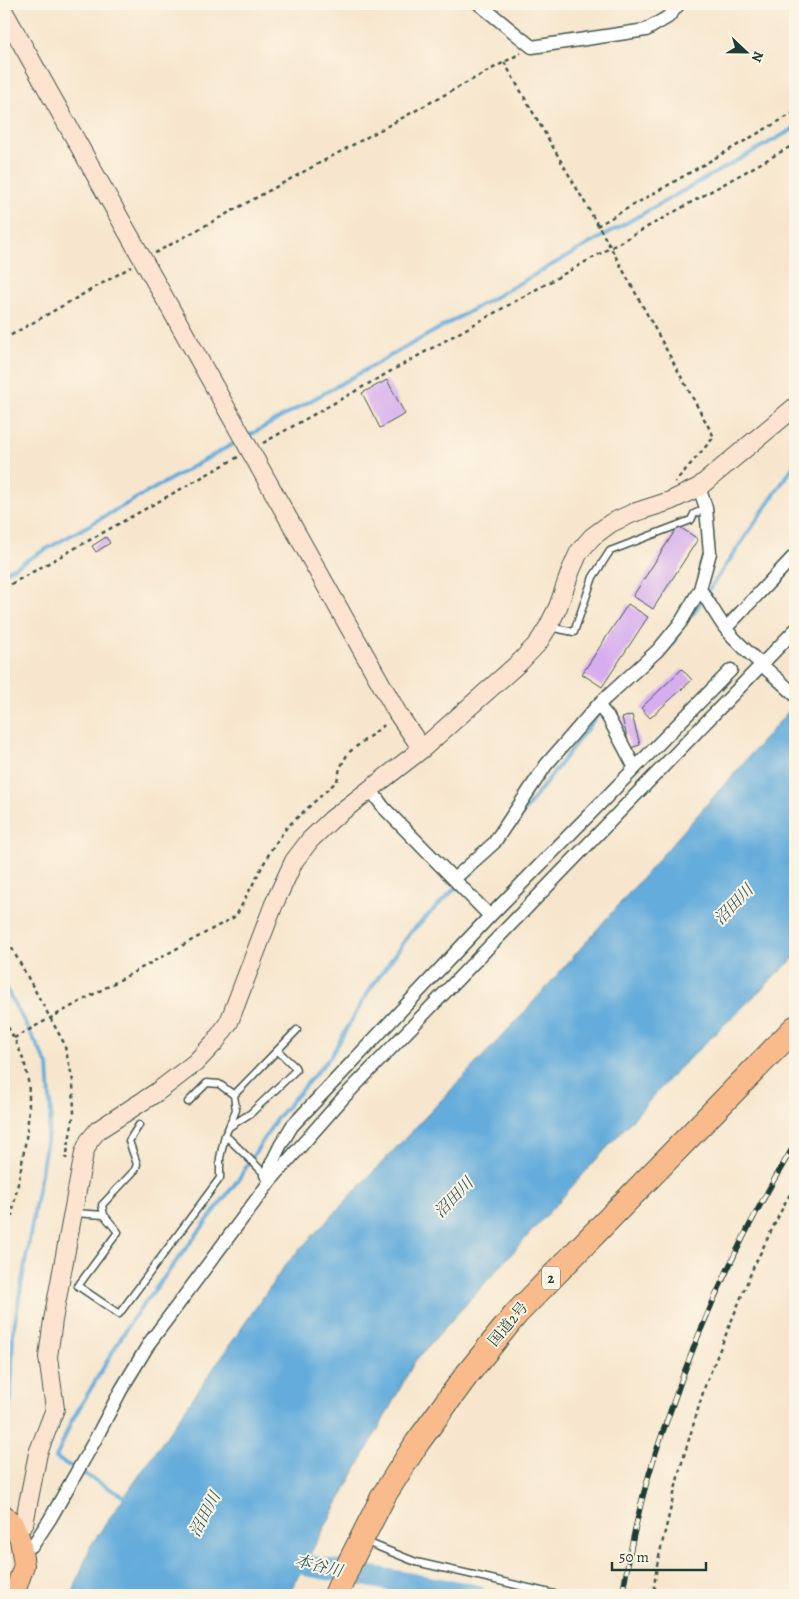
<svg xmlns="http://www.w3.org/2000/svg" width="799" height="1599" font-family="Alegreya,'Noto Serif JP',serif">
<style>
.water{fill:#63acdb;stroke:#417488}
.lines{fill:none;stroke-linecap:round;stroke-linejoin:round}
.stream{stroke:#63acdb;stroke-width:4}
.river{stroke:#63acdb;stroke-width:22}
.building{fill:#d6adef}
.lane-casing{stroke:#3f564b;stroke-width:9}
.street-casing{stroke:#3f564b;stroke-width:15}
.secondary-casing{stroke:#3f564b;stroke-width:20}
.primary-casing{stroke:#3f564b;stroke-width:22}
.highway-casing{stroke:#3f564b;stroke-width:26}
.path{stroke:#3f564b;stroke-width:2.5;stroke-dasharray:4 4;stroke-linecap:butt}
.lane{stroke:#fff;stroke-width:6}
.street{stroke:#fff;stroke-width:12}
.secondary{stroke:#fde4d1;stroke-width:18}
.primary{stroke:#fabb8c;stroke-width:20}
.highway{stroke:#fabb8c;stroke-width:24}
.rail-casing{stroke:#1f3d34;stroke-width:5.5}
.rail{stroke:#fcf5e5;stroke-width:4;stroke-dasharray:11;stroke-linecap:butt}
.labels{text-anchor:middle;stroke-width:4;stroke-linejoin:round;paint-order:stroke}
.shield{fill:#fcf5e5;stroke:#617469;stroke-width:1}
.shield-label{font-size:14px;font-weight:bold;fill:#1f3d34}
.street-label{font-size:15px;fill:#1f3d34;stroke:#fcf5e5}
.water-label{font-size:16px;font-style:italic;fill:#335e66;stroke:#fcf5e5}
</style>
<rect width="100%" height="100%" fill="#fcf5e5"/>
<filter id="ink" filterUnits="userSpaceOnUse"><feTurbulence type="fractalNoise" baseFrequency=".02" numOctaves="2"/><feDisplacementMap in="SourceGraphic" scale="10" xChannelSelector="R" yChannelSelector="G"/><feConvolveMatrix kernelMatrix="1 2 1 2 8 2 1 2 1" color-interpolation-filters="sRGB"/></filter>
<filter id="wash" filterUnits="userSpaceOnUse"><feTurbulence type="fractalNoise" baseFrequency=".0096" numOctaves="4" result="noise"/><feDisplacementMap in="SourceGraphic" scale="20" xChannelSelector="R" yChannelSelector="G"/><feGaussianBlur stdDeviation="1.12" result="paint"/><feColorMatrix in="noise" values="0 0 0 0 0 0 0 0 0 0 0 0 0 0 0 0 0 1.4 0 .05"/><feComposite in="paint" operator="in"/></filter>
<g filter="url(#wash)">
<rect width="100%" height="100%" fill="#f7e6cd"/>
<path class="water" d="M795,704V957L677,1070L415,1361L288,1595H72L91,1545L286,1264L521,1016Z"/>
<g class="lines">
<path class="stream" d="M248,436L795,128
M4,573L240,440
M692,615L795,464
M513,826L595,718L669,648L679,633
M4,985L48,1065L51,1116L13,1333L11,1399L4,1425
M128,1499L56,1458L71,1422L131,1321L238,1180L277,1118L331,1056L368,992L411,932L484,860"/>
<path class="river" d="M277,1553L310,1566L475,1595"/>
</g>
<g id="blocks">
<path class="building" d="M387,380L405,414L380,428L362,393Z
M678,526L698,539L653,609L633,596Z
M106,537L110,543L96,552L92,546Z
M628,604L648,617L602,687L582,674Z
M682,669L692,680L650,718L641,708Z
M632,715L640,745L630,748L622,718Z"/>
</g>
</g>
<g filter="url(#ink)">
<use href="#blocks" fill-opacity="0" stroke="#3f564b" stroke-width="1"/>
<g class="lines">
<g class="lane-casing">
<path id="lane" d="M549,627L574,632L593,577L610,551L691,520L694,514L706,508
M234,1095L297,1030
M188,1102L207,1083L219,1084L234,1095L236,1110L229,1127
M267,1176L225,1135L229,1127L251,1113L296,1070L295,1067L278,1051
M74,1213L104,1215L118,1232L78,1286L119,1314L220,1178V1158L225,1135
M104,1215L102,1205L135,1170L137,1164L129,1141L139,1125
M364,1541L416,1562L487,1578L558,1595"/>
</g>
<g class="street-casing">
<path id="street" d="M479,4L532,47L646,30L668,17L679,4
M700,589C708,601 716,615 725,628C746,653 772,673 795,695
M726,628L795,555
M598,705L608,717L635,768
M370,789L384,808L490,916
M454,879L494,843L546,765L598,705L658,650L681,622L700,589L710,553L706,508L699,487
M266,1175L280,1146L292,1126L490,916L731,670
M22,1550L33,1545L50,1519L95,1440L121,1390L150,1342L271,1180L344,1097L795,630"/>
</g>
<g class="secondary-casing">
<path id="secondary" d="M4,12L398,714L422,749
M16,1532L24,1524L38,1453L55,1409L48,1357L53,1320L84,1153L89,1141L98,1130L157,1092L195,1063L215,1042L229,1022L274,904L294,861L310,840L332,819L422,749L521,661L538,643L548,627L558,607L571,570L579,552L592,537L611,523L633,513L670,501L699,487L795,407"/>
</g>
<g class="primary-casing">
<path id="primary" d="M4,1515L13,1524L20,1539L24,1565L14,1595"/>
</g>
<g class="highway-casing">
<path id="highway" d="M336,1595L350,1562L384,1495L417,1443L466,1376L516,1314L795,1028"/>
</g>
<path class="path" d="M504,62L611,248L714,437L675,482
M597,226L795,112
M155,253L521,53
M4,339L131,267
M263,443L795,144
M4,588L238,457
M4,934L64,1043L73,1081L74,1112L66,1159
M4,1020C12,1034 20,1049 25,1065C37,1109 19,1172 12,1216
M14,1038L236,916L271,850L287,827L337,781L340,768L348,753L387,723
M661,1595L654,1587L657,1565L680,1469L705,1386L753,1268L786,1201L795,1186"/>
<use href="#lane" class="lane"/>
<use href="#street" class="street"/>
<use href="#secondary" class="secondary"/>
<use href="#primary" class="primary"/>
<use href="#highway" class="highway"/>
<g class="rail-casing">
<path id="rail" d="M622,1595C627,1570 631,1545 637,1521C645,1484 657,1447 670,1412C702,1317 743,1230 795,1144"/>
</g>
<use href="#rail" class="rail"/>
</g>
</g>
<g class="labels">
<rect class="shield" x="542" y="1266.5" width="18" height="23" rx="4"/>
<g class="shield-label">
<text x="551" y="1283">2</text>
</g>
<g class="street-label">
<text transform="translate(508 1324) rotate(-50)" y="5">国道2号</text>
</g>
<g class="water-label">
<text transform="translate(733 904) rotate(-46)" y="6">沼田川</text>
<text transform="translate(453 1197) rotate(-46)" y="6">沼田川</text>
<text transform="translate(204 1514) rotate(-62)" y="6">沼田川</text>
<text transform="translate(319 1565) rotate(14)" y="6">本谷川</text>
</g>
</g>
<rect width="799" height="1599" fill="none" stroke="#fcf5e5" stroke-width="20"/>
<g transform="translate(746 52) rotate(112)" stroke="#fcf5e5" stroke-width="4" paint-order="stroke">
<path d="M0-4L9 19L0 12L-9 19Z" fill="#1f3d34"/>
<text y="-8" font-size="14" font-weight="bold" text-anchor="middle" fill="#1f3d34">N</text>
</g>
<path d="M612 1562v8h94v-8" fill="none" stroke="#1f3d34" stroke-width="2.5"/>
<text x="619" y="1562" font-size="15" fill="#1f3d34" stroke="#fcf5e5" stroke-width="4" paint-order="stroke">50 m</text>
</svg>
